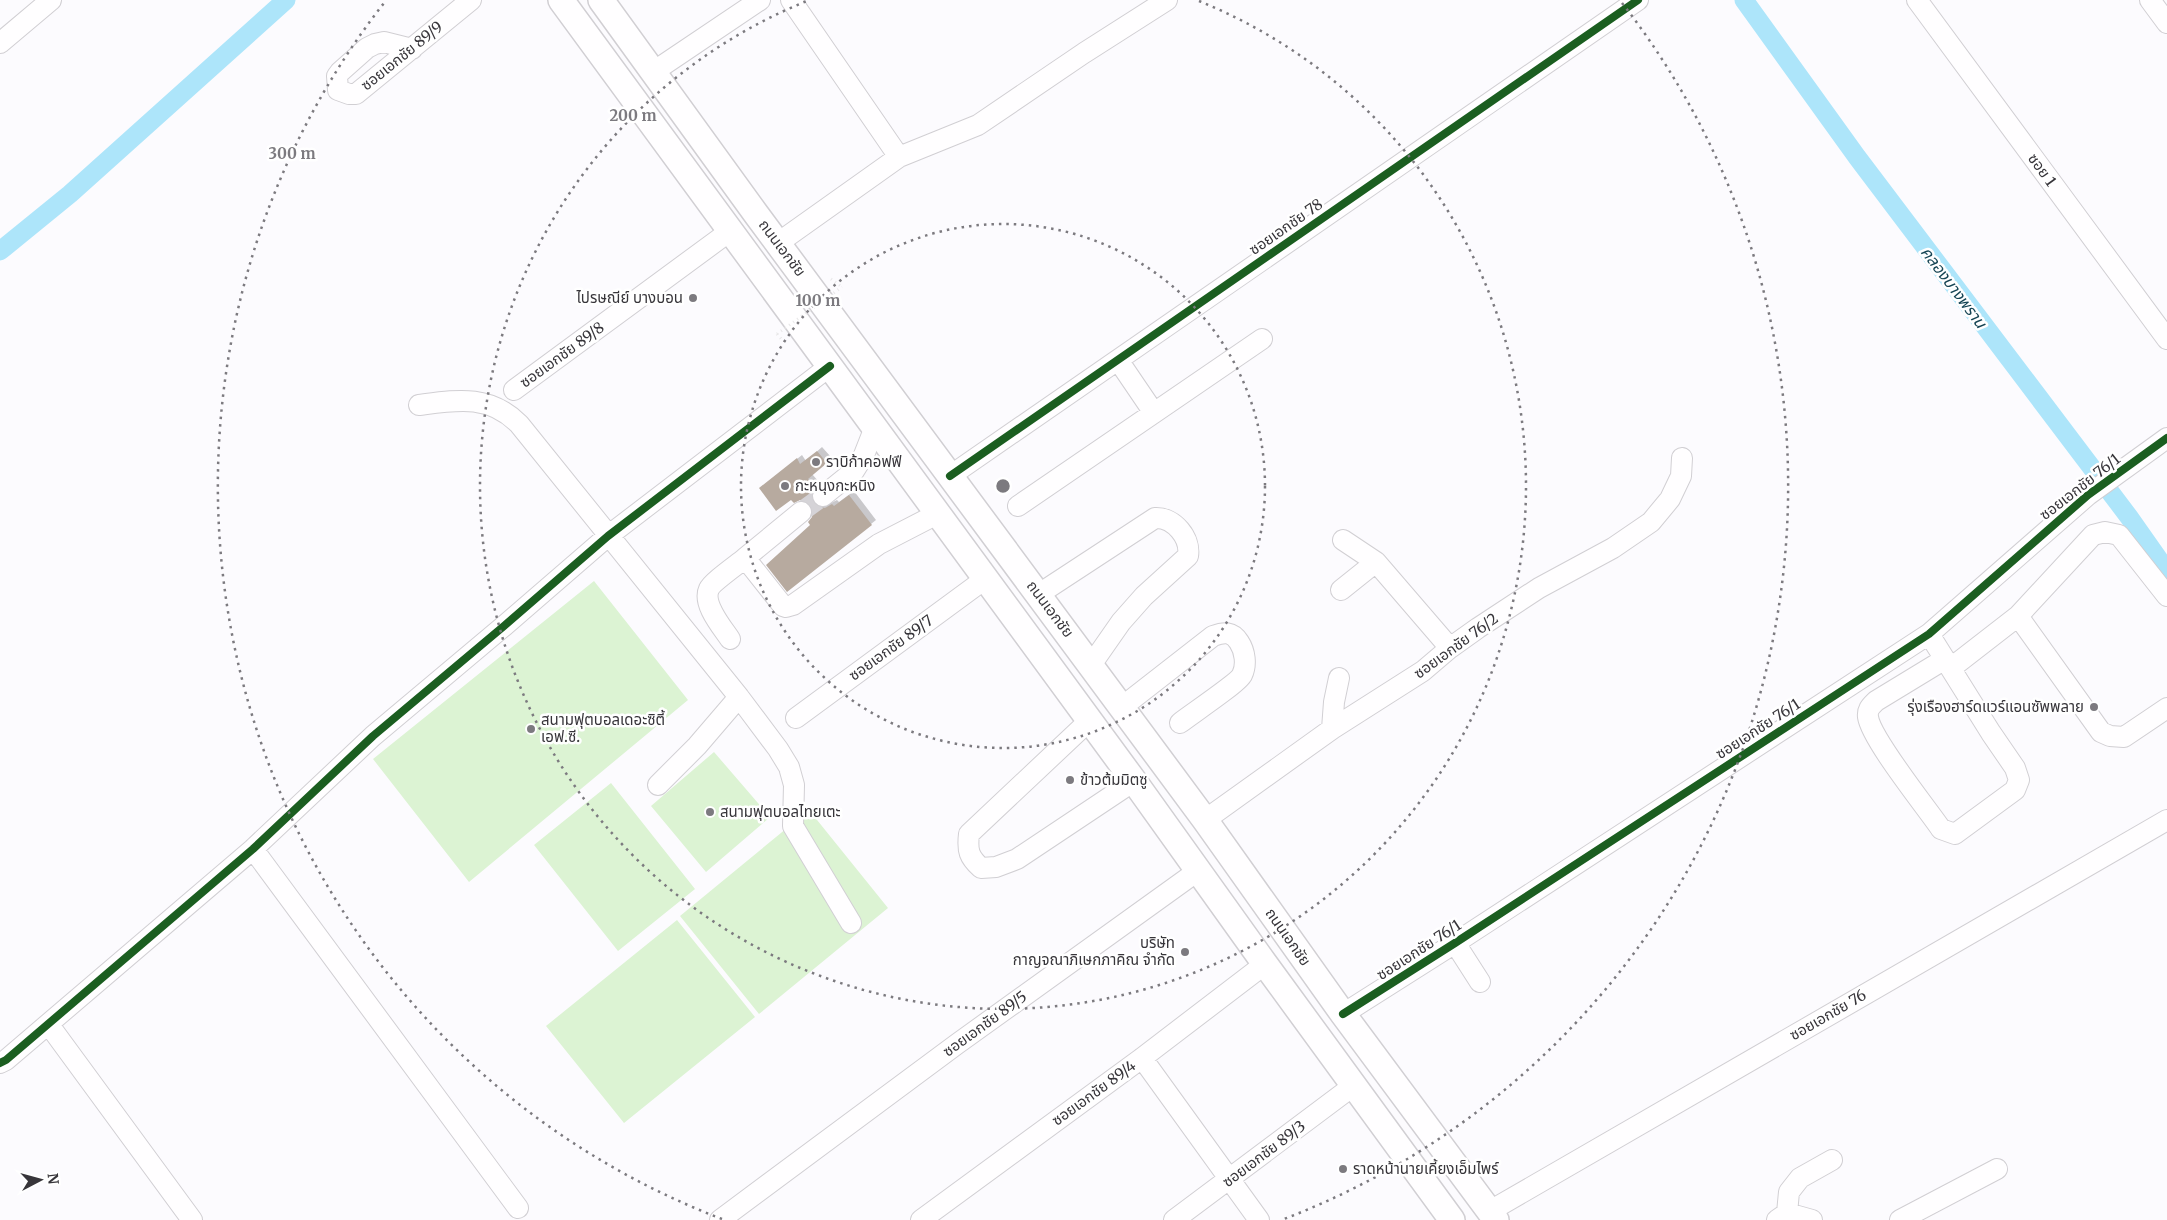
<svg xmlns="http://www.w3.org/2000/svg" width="2167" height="1220" font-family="Merriweather,'Noto Sans Thai',serif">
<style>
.green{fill:#dcf3d3}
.shadow{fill:#0003}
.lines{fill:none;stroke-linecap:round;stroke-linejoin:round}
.canal{stroke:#ade5fa;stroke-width:19}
.building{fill:#b7aa9f}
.minor-tunnel{stroke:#d5d3d7;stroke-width:20;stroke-dasharray:20 10;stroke-linecap:butt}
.minor-casing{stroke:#d1cfd3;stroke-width:22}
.major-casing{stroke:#d1cfd3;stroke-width:28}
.path{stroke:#e8e7e8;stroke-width:3;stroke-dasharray:1 4;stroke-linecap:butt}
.minor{stroke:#fffeff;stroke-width:20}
.major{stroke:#fffeff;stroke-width:25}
.path-bridge{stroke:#e8e7e8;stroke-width:3;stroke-dasharray:1 4;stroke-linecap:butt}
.cycleway-casing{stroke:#fff;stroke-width:11}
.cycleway{stroke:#1b5e20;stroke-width:8}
.ring{fill:none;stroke:#7c7a7f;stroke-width:2.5;stroke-dasharray:2.5 5}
.poi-dot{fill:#7c7a7f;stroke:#fff;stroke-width:2}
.labels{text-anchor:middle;stroke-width:5;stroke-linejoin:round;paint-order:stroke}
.street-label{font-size:15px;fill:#37353a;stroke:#fff}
.poi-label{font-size:15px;fill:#37353a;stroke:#fff;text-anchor:start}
.water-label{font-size:16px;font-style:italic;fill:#164554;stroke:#fff}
.centre{fill:#7c7a7f;stroke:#fff;stroke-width:2.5}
.ring-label{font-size:15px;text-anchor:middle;font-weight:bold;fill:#7c7a7f;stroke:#fff;stroke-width:5;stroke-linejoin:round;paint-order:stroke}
</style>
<rect width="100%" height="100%" fill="#fcfbfe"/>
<path class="green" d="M594,581L688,700L469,882L373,759Z
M714,752L770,817L706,872L651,806Z
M611,783L695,889L618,951L534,845Z
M809,810L888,908L759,1014L680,916Z
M677,920L755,1017L624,1123L546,1026Z"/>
<path class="shadow" d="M822,447L831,457L812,474L819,482L816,486L818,498L824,503H831L837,500L839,502L854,491L876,520L871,524L812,525L814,516L812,504L805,499L794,501L792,498L760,488L802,455L806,461Z"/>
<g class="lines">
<path class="canal" d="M1744,0L1857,157L2129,517L2167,571
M0,251L70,194L286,0"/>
</g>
<path class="building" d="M817,451L827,463L808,479L815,487L812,492L814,503L819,507L825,508L832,504L834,506L849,495L872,525L787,592L766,565L810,525L808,522L812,517L813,510L806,501L800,500L794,503L791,500L776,511L759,488L797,458L800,464Z"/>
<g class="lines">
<path class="minor-tunnel" d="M801,512L823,496"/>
<g class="minor-casing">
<path id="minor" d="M791,0L899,157
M1917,0L2167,339
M2150,0L2167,23
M0,43L51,0
M412,49L384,42L375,44L367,48L340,72L337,76L338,90L349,94H356L471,0
M653,72L760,0
M778,243L899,157L978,125L1084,53L1167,0
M1118,360L1154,413
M514,390L730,231
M419,405C457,400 489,394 519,424L739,697L778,749L789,767L794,785L793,826L851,923
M950,476L1638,0
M823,496L854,471L864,455L875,427
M1018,506L1262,339
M801,512L745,558L783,606L786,607L793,605L879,544L939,513
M1343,540L1376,562L1450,648
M1341,590L1376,562
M1039,594L1155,518C1174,517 1191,538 1188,556L1144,596L1121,622L1091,665
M2018,616L2101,732L2110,736L2124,737L2167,708
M1929,634L1991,733L2015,768L2019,780L2015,790L1955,834L1941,829C1926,807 1871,739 1868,717C1867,709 1871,706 1876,701L1945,659
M730,639C722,627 702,604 709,589C712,582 738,564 745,558
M1951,668L2018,616L2093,535L2105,532L2119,535L2167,596
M1122,707L1213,636C1224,632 1232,631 1239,642C1245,651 1247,665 1242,675C1238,683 1190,715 1180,723
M796,718L985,579
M1089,721L969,834C967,851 969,857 981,868L996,867L1017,859L1134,781
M1332,729L1334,702L1339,678
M658,785L697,746L739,697
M1205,820L1332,729L1423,671L1450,648L1478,628L1539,588L1613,548L1651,522L1670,499L1681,476L1682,458
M253,849L518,1208
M1455,943L1480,982
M1343,1014L1455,943L1929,634L2088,495L2167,438
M49,1025L192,1220
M1142,1058L1259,1220
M0,1063L6,1060L253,849L373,736L504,626L608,536L830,366
M1490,1211L2167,820
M1787,1213L1789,1192L1800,1178L1832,1160
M720,1220L957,1044L1199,870
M921,1220L1142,1058L1265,964
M1174,1220L1353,1086
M1777,1220L1787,1213L1812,1220
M1900,1220L1997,1169"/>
</g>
<g class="major-casing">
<path id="major" d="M561,0L1134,781L1265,964L1452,1220
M601,0L756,214L1205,820L1343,1014L1496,1220"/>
</g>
<path class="path" d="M831,279L842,287
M777,334L783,341"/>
<use href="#minor" class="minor"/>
<use href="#major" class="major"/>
<path class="path-bridge" d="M777,334L842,287"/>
<g class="cycleway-casing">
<path id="cycleway" d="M950,476L1638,0
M1343,1014L1455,943L1929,634L2088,495L2167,438
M0,1063L6,1060L253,849L373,736L504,626L608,536L830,366"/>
</g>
<use href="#cycleway" class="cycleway"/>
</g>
<g class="ring">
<circle cx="1003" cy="486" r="262"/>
<path d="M1199 1A523 523 0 1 1 807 1"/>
<path d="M722 1219A785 785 0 0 1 384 3M1622 3A785 785 0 0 1 1284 1219"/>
</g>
<g class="poi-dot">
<circle cx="693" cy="298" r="5"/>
<circle cx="816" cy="462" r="5"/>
<circle cx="785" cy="486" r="5"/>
<circle cx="2094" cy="707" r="5"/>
<circle cx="531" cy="729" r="5"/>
<circle cx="1070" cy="780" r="5"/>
<circle cx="710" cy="812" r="5"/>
<circle cx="1185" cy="952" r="5"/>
<circle cx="1343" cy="1169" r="5"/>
</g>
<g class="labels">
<g class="street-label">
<text transform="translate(402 56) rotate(-39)" y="5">ซอยเอกชัย 89/9</text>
<text transform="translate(2042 170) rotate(54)" y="5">ซอย 1</text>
<text transform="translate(1286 227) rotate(-35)" y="5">ซอยเอกชัย 78</text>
<text transform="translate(782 248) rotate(53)" y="5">ถนนเอกชัย</text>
<text transform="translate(562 355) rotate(-36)" y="5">ซอยเอกชัย 89/8</text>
<text transform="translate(2080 487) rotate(-38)" y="5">ซอยเอกชัย 76/1</text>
<text transform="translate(1050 609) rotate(53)" y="5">ถนนเอกชัย</text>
<text transform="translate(1456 646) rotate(-36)" y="5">ซอยเอกชัย 76/2</text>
<text transform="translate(891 648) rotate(-36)" y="5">ซอยเอกชัย 89/7</text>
<text transform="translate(1758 729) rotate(-33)" y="5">ซอยเอกชัย 76/1</text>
<text transform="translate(1288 937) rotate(55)" y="5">ถนนเอกชัย</text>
<text transform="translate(1419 950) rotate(-33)" y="5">ซอยเอกชัย 76/1</text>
<text transform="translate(1828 1015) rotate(-30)" y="5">ซอยเอกชัย 76</text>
<text transform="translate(985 1024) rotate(-36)" y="5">ซอยเอกชัย 89/5</text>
<text transform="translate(1094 1093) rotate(-36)" y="5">ซอยเอกชัย 89/4</text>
<text transform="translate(1264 1154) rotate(-37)" y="5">ซอยเอกชัย 89/3</text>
</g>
<g class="poi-label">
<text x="683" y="303" text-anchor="end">ไปรษณีย์ บางบอน</text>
<text x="826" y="467">ราบิก้าคอฟฟี</text>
<text x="795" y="491">กะหนุงกะหนิง</text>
<text x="2084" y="712" text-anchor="end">รุ่งเรืองฮาร์ดแวร์แอนซัพพลาย</text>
<text x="541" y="725">สนามฟุตบอลเดอะซิตี้<tspan x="541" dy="17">เอฟ.ซี.</tspan></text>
<text x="1080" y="785">ข้าวต้มมิตซู</text>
<text x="720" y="817">สนามฟุตบอลไทยเตะ</text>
<text x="1175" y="948" text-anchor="end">บริษัท<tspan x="1175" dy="17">กาญจณาภิเษกภาคิณ จำกัด</tspan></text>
<text x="1353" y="1174">ราดหน้านายเคี้ยงเอ็มไพร์</text>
</g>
<g class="water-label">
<text transform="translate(1954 287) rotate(53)" y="6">คลองบางพราน</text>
</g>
</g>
<circle cx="1003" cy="486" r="8" class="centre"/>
<g class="ring-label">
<text x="633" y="121">200 m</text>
<text x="292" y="159">300 m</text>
<text x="818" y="306">100 m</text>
</g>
<g transform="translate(40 1180) rotate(84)" stroke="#ffffff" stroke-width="4" paint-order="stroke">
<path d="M0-4L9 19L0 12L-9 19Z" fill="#37353a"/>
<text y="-8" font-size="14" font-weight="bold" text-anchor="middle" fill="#37353a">N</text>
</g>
</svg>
